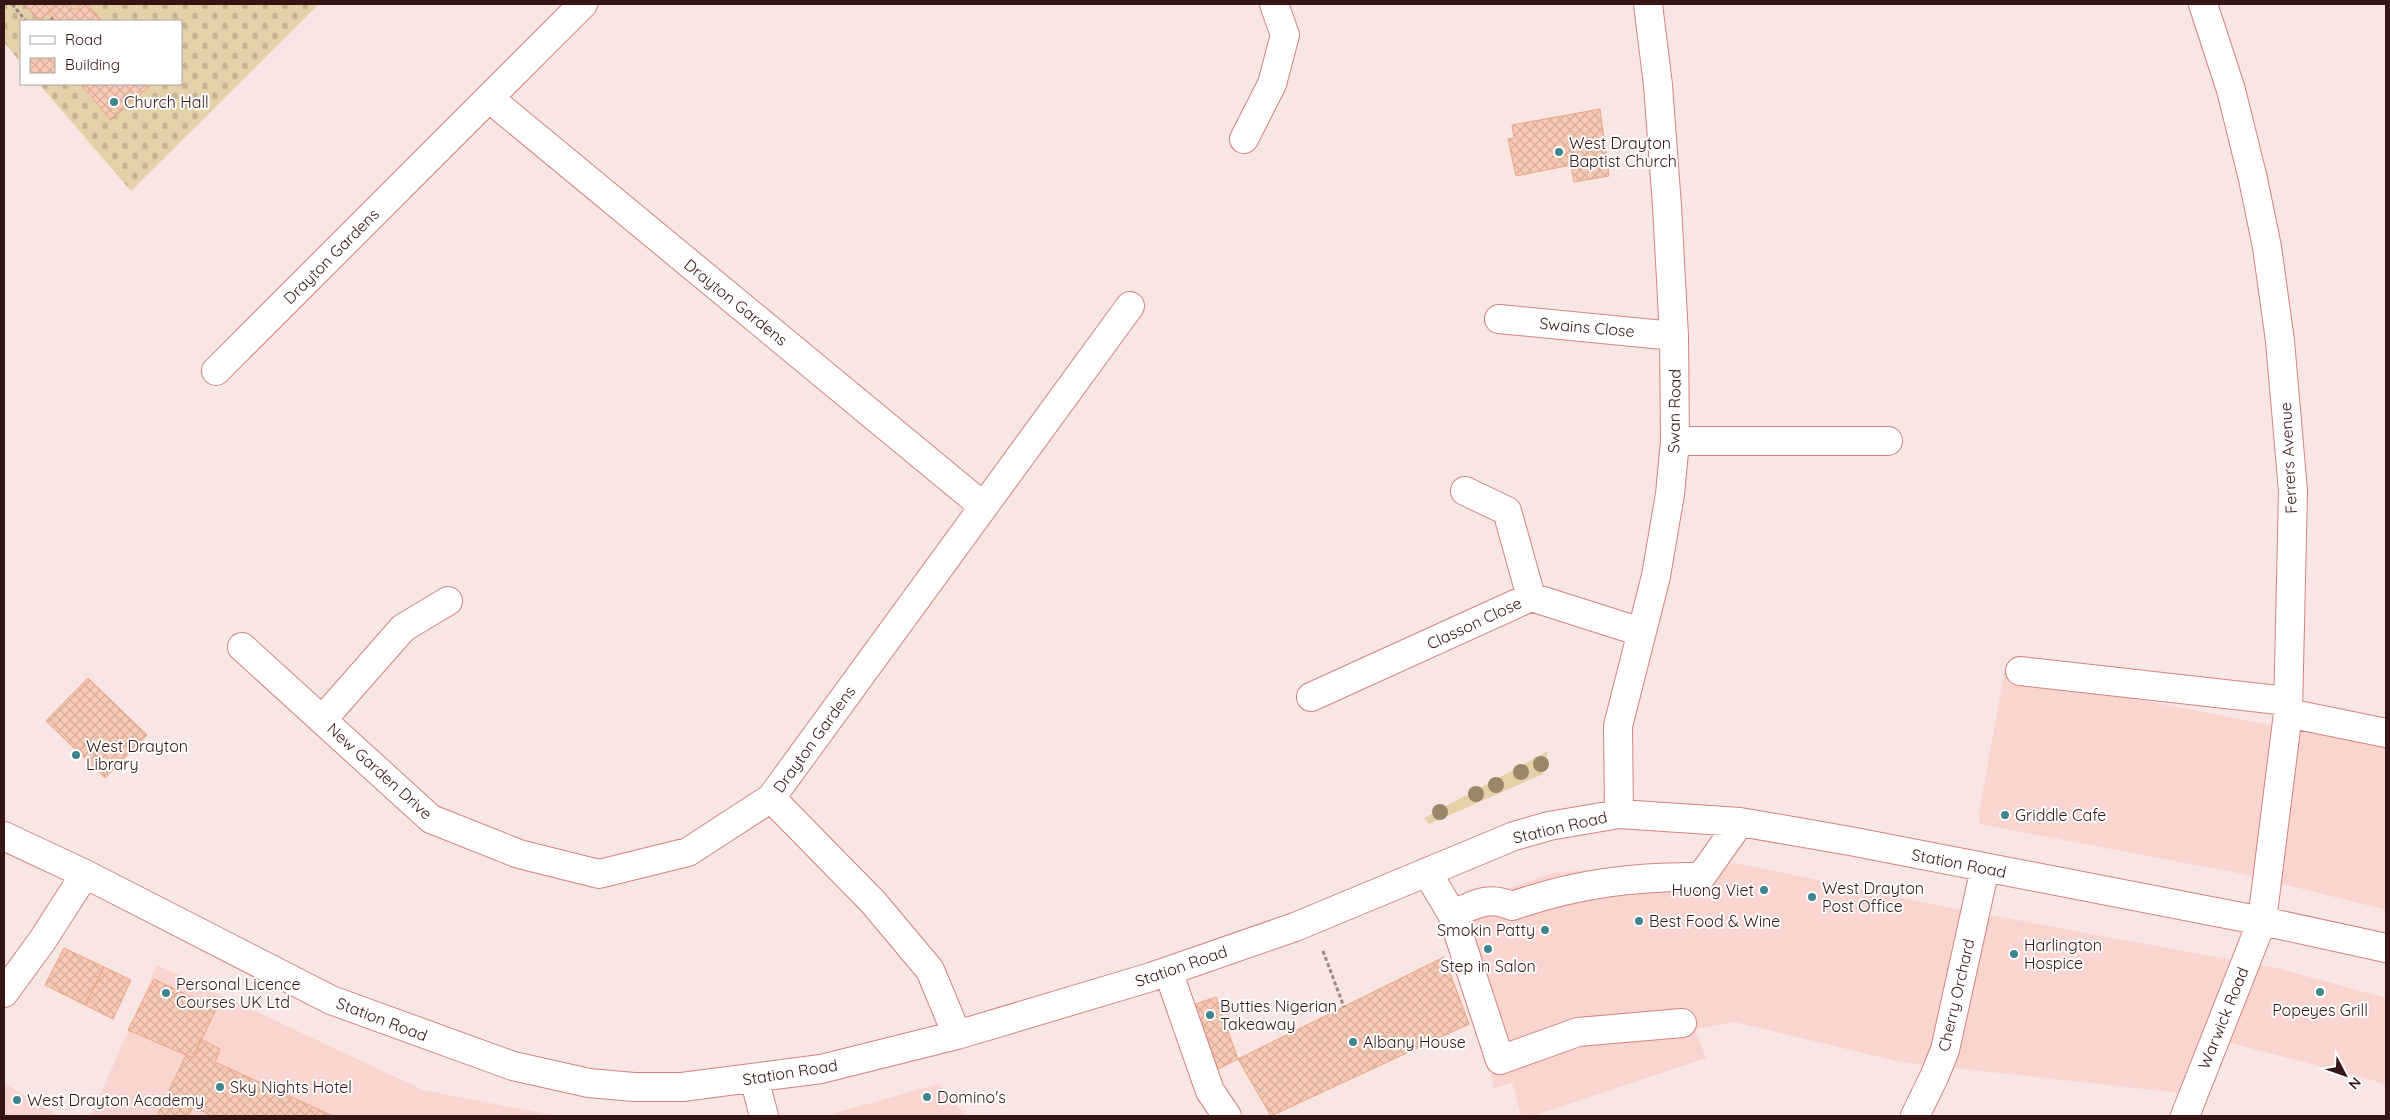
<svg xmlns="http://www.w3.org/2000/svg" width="2390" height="1120" font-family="Quicksand,sans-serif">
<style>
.built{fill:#fad4cf}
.green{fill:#e4d1a8}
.cemetery{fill:url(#cemetery-stones)}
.building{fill:url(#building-cross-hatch);stroke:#efa583}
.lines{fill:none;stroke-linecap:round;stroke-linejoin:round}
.minor-casing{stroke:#d3837c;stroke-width:30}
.path{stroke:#9c8582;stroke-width:3;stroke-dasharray:4 2.5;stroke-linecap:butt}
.minor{stroke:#fff;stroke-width:28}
.tree{fill:#9a8768}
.poi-dot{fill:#3e858e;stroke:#fff;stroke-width:2}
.labels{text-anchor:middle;stroke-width:4;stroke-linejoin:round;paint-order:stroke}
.poi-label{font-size:16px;fill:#351614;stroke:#fff;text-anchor:start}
.street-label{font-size:16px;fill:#351614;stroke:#fff}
</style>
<defs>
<pattern id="cemetery-stones" width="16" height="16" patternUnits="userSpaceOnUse" patternTransform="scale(1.25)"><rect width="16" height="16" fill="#e4d1a8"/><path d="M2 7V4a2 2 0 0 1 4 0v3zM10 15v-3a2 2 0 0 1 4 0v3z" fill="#c4b390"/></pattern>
<pattern id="building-cross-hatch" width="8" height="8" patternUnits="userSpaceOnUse" patternTransform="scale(1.25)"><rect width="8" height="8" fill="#f8cab5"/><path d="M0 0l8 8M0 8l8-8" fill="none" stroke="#d5ad9b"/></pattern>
</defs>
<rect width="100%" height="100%" fill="#f7e6e3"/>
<path class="built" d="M2004,674L2386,747V910L2238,873L1980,824L1979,813Z
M1736,863L1946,907L2281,969L2386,998V1086L2376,1081L2223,1041L2199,1095L1901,1062L1734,1022L1695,1029L1706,1058L1533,1116H1521L1512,1083L1494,1088L1456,906L1553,873L1632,867L1694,866Z
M157,965L423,1090L556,1116H91Z
M4,1083L59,1116H4Z
M938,1084L966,1116H825Z"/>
<path class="green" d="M1548,751L1543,774L1429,824L1424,818Z"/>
<path class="cemetery" d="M4,4H319L131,191L39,84H181V21H21V63L4,42Z"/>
<path class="building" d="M24,4H59L39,21Z
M59,4H68L74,10L82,4H87L102,21H56L48,13Z
M81,84H152L111,120Z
M1600,109L1609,176L1574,182L1571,165L1516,176L1508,139L1514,138L1512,125Z
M88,678L147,735L105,778L46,721Z
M64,948L104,967L85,1005L45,985Z
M1444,957L1469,1024L1271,1116L1238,1059Z
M104,967L131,980L113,1019L85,1005Z
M154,979L216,1009L193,1058L128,1030Z
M1216,997L1238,1059L1214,1071L1193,1005Z
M201,1039L220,1049L215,1062L333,1116H211L194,1106L188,1116H157L186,1055L193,1058Z"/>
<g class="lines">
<g class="minor-casing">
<path id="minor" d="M489,98L983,506
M1244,139L1272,84L1285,35L1274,4
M1499,319L1674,336
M216,371L583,4
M1675,441H1888
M1465,491L1507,511L1531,597
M242,647L431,819L519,854L599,874L688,852L771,798L1130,306
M2020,671L2288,701
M1311,697L1531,597L1641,632
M2288,713L2386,733
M323,719L403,628L448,601
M771,798L873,902L930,970L957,1035
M1619,814L1618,726L1656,576L1670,494L1675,441L1674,336L1667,206L1658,85L1648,4
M4,836L85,874L331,1000L513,1066L589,1083L634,1087H682L821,1069L957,1035L1151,977L1295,927L1514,836L1549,826L1619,814L1740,822L1850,841L2262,921L2386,948
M1427,872L1452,914C1475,905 1487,895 1512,906C1575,884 1634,876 1701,877L1740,822
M1452,914L1500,1060L1578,1032L1682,1023
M1168,971L1210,1091L1227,1116
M4,993L42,941L85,874
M754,1078L764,1116
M1915,1116L1934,1077L1945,1050L1985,868
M2185,1116L2262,921L2288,713L2293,491L2280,341L2267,247L2253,179L2231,90L2203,4"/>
</g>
<path class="path" d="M12,4L26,21
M50,21L53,18
M1323,951L1344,1007"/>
<use href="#minor" class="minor"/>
</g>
<g class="tree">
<circle cx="1541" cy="764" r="8"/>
<circle cx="1521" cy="772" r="8"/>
<circle cx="1496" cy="785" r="8"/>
<circle cx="1476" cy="794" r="8"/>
<circle cx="1440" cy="812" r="8"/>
</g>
<g class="poi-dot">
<circle cx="114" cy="102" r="5"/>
<circle cx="1559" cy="152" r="5"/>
<circle cx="76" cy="755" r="5"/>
<circle cx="2005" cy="815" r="5"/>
<circle cx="1764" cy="890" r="5"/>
<circle cx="1812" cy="897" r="5"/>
<circle cx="1639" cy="921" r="5"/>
<circle cx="1545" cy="930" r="5"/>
<circle cx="1488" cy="949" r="5"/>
<circle cx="2014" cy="954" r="5"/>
<circle cx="2320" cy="992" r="5"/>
<circle cx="166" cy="993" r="5"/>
<circle cx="1210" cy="1015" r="5"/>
<circle cx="1353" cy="1042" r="5"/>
<circle cx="220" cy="1087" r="5"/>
<circle cx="927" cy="1097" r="5"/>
<circle cx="17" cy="1100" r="5"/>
</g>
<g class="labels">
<g class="poi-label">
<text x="124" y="108">Church Hall</text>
<text x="1569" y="149">West Drayton<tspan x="1569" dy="18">Baptist Church</tspan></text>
<text x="86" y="752">West Drayton<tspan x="86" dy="18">Library</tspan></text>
<text x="2015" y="821">Griddle Cafe</text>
<text x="1822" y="894">West Drayton<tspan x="1822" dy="18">Post Office</tspan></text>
<text x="1754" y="896" text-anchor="end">Huong Viet</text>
<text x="1649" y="927">Best Food &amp; Wine</text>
<text x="1535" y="936" text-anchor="end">Smokin Patty</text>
<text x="2024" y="951">Harlington<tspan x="2024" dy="18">Hospice</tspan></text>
<text x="1488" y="972" text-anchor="middle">Step in Salon</text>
<text x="176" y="990">Personal Licence<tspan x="176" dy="18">Courses UK Ltd</tspan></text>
<text x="1220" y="1012">Butties Nigerian<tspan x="1220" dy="18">Takeaway</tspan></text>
<text x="2320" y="1016" text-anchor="middle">Popeyes Grill</text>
<text x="1363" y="1048">Albany House</text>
<text x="230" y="1093">Sky Nights Hotel</text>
<text x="937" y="1103">Domino's</text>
<text x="27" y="1106">West Drayton Academy</text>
</g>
<g class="street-label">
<text transform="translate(331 256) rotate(-45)" y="6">Drayton Gardens</text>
<text transform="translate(736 302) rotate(39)" y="6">Drayton Gardens</text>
<text transform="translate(1587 327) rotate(5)" y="6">Swains Close</text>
<text transform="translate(1674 411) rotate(-89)" y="6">Swan Road</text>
<text transform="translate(2288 458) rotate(-93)" y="6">Ferrers Avenue</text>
<text transform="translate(1474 623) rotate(-25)" y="6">Classon Close</text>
<text transform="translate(814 739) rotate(-54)" y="6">Drayton Gardens</text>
<text transform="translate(380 771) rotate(42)" y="6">New Garden Drive</text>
<text transform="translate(1560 827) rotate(-13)" y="6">Station Road</text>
<text transform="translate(1959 863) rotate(11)" y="6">Station Road</text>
<text transform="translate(1181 966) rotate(-19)" y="6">Station Road</text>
<text transform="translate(1956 995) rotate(-77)" y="6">Cherry Orchard</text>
<text transform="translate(2223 1018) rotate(-68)" y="6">Warwick Road</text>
<text transform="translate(382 1019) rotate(21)" y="6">Station Road</text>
<text transform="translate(790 1072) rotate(-9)" y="6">Station Road</text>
</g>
</g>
<rect width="2390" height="1120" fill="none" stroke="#351614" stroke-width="10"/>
<rect x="20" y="20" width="162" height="65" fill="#ffffff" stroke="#aea2a1"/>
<rect x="30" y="36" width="25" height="8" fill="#ffffff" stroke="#aea2a1"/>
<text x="65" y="45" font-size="15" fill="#351614">Road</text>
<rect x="30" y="58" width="25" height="15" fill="url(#building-cross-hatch)" stroke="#aea2a1"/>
<text x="65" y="70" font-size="15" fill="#351614">Building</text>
<g transform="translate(2345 1075) rotate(131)" stroke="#ffffff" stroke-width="4" paint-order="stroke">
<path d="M0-4L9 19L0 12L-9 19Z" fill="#351614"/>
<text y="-8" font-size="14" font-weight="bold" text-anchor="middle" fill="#351614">N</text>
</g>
</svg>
